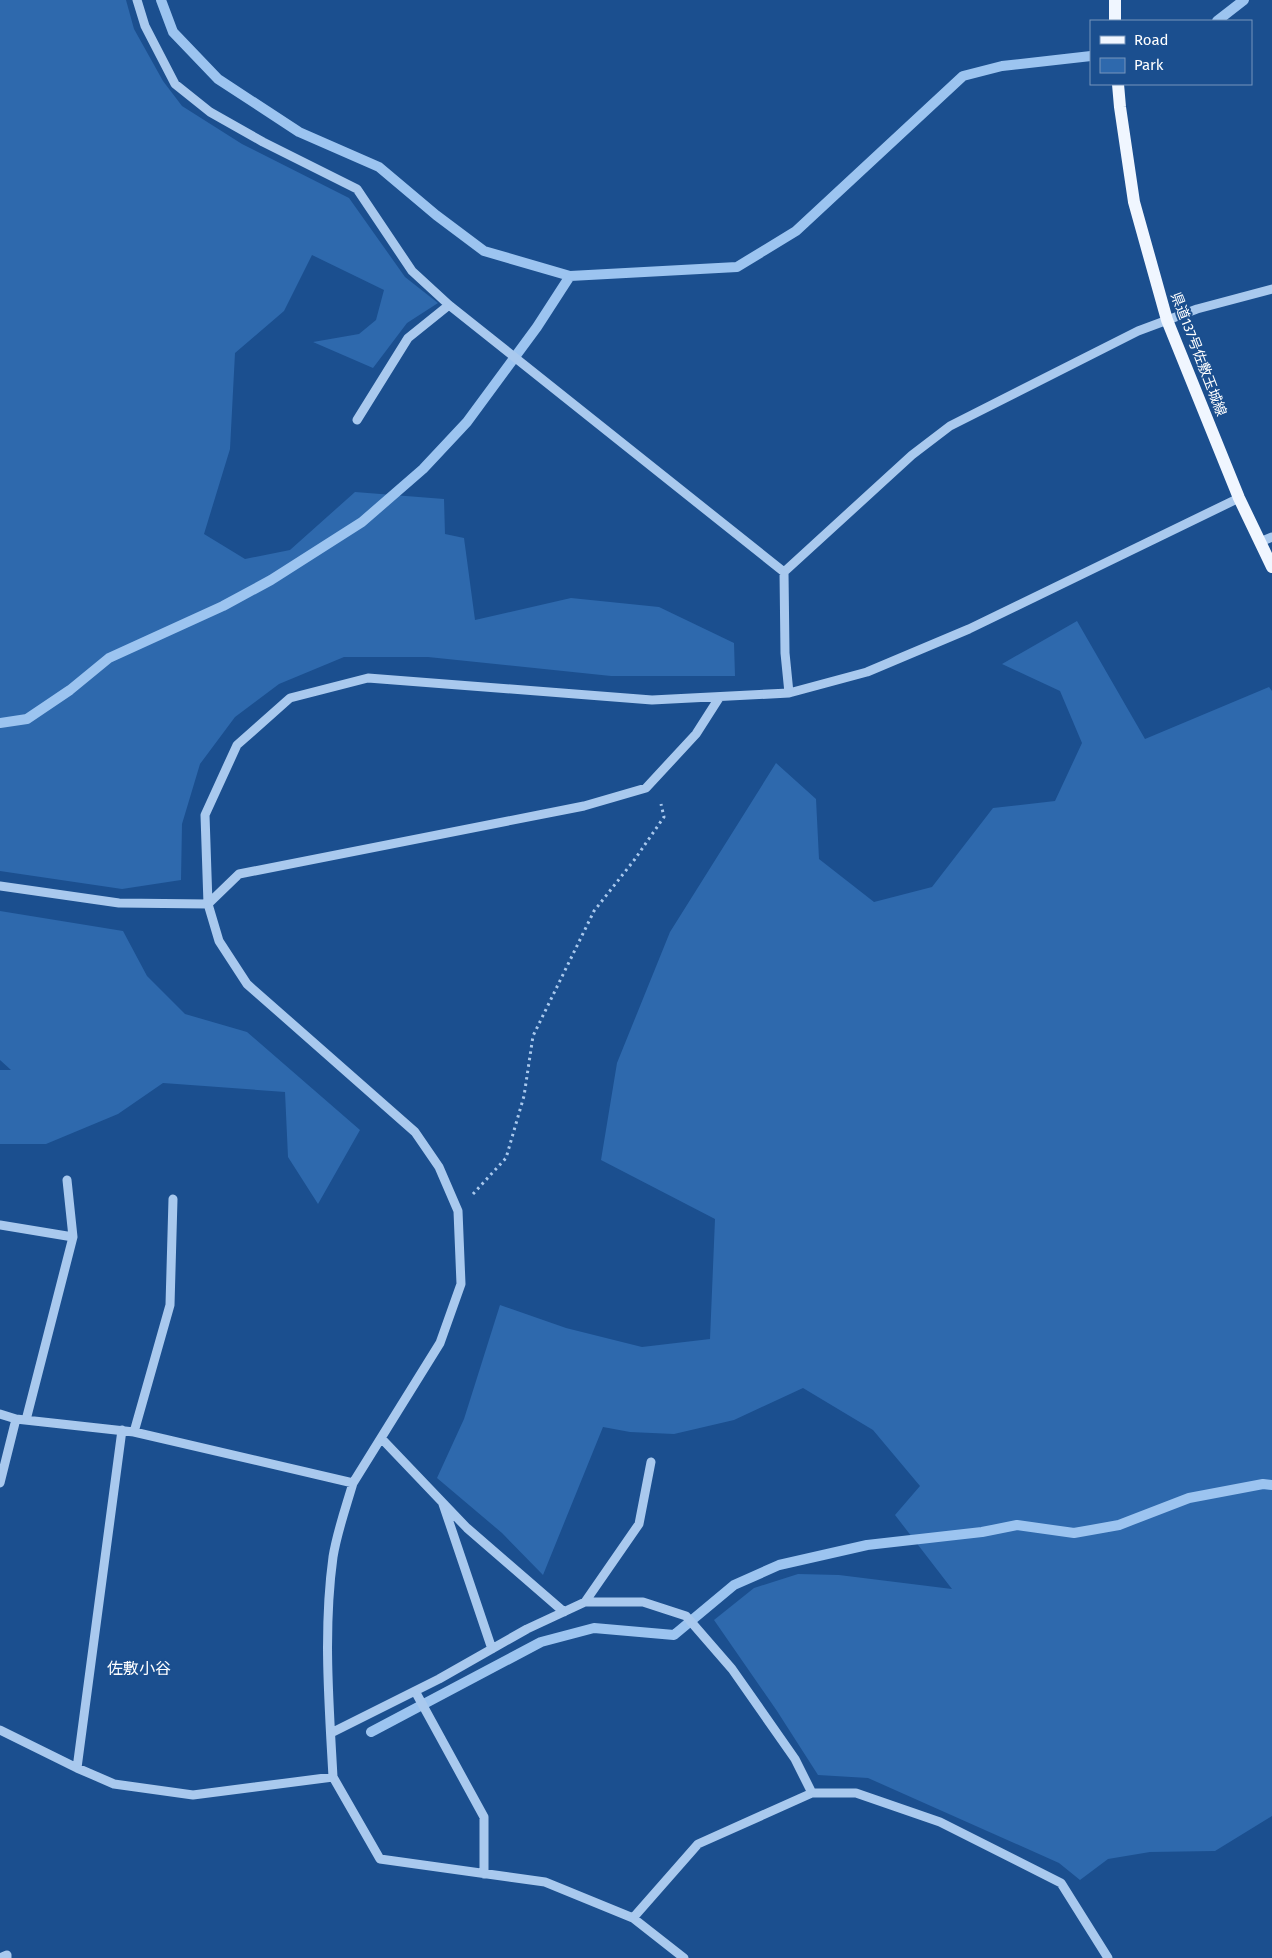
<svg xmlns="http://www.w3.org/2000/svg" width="1272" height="1958" font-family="'Fira Sans','Noto Sans JP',sans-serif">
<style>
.green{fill:#2e69ad}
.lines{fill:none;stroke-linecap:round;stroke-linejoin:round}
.stream{stroke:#9cc4f0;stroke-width:10}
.path{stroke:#a9c9ee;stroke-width:3;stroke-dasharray:2.5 4;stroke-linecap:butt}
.minor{stroke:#a9c9ee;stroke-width:9}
.major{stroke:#f0f6ff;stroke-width:12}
.labels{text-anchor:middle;stroke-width:4;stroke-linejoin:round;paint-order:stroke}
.street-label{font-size:14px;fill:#fff;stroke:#1b4f8f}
.quarter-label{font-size:16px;fill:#fff;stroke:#1b4f8f}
</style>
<rect width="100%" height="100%" fill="#1b4f8f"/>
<path class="green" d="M0,0H126L134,29L163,81L182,106L242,144L349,198L405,277L438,303L407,323L373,368L313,342L359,334L376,320L384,290L312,255L284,311L235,353L230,449L204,534L245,559L290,550L355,492L444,499L445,534L464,538L475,620L571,598L659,607L734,643L735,676H611L428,657H344L279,684L235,717L200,764L182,824L181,880L122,889L0,871Z
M1077,621L1145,739L1269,687L1272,691V1816L1215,1851L1150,1852L1108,1859L1080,1880L1059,1863L868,1778L818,1775L777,1711L714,1620L754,1588L798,1574L839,1575L952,1589L895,1515L920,1486L873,1430L803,1388L734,1420L674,1434L630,1432L603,1427L543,1575L502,1533L437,1478L464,1419L500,1305L566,1328L642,1347L710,1339L715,1219L601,1160L617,1063L670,932L776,763L816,799L819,859L874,902L932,887L993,808L1055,801L1082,743L1060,691L1002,664Z
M0,911L123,931L147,976L185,1014L247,1032L360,1130L318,1204L288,1157L285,1092L163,1083L118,1114L46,1144H0V1070H11L0,1060Z"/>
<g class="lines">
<path class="stream" d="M161,0L173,32L218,79L299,132L379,167L436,215L484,251L570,276
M1217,21L1244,0
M0,723L27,719L70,690L109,658L223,606L271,580L362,522L423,469L467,422L537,327L570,276L737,267L796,231L963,76L1002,66L1091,56
M371,1732L541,1642L594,1628L674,1635L734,1585L779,1565L867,1545L982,1532L1017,1525L1074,1533L1119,1525L1189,1498L1263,1484L1272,1485"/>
<path class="path" d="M473,1194L506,1158L524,1096L533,1036L594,911L635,859L664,817L661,804"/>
<path class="minor" d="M137,0L145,26L175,84L210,112L263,142L357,189L412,271L449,305L784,572L785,653L789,693
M357,420L408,338L449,305
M1260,542L1272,537
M784,572L912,455L950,426L1138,331L1197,309L1272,289
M0,886L119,903L208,904L239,874L584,806L646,788L696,734L719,698
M0,1225L73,1237
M0,1414L16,1419L134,1432L353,1483L440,1343L461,1284L458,1211L439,1167L415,1132L247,984L219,941L208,904L205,815L237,745L290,698L368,678L652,700L789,693L867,672L969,629L1239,498
M26,1420L73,1237L67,1180
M134,1432L170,1305L173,1199
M381,1438L467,1528L564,1612
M0,1483L16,1419
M443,1504L492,1649
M585,1602L639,1524L651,1462
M415,1691L484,1817V1874
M0,1730L77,1768L114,1784L193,1795L333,1777L380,1859L545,1882L633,1918L684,1958
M331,1733L439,1679L527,1629L585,1602H643L686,1616L732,1669L795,1759L812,1793
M77,1768L122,1430
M333,1777C329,1704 323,1630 333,1557C337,1532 346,1507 353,1483
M633,1918L698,1844L812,1793H856L940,1822L1061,1883L1108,1958
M0,1958L7,1955V1958"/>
<path class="major" d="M1115,21V0
M1118,84L1120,107L1134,202L1167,320L1239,498L1272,567"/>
</g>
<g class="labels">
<g class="street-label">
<text transform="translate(1199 354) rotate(69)" y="5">県道137号佐敷玉城線</text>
</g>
<g class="quarter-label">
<text x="139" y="1674">佐敷小谷</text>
</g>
</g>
<rect x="1090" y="20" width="162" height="65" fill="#1b4f8f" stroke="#7695bc"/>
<rect x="1100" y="36" width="25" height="8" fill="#f0f6ff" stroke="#7695bc"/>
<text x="1134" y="45" font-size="15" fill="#ffffff">Road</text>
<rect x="1100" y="58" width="25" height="15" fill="#2e69ad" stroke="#7695bc"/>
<text x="1134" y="70" font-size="15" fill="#ffffff">Park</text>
</svg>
